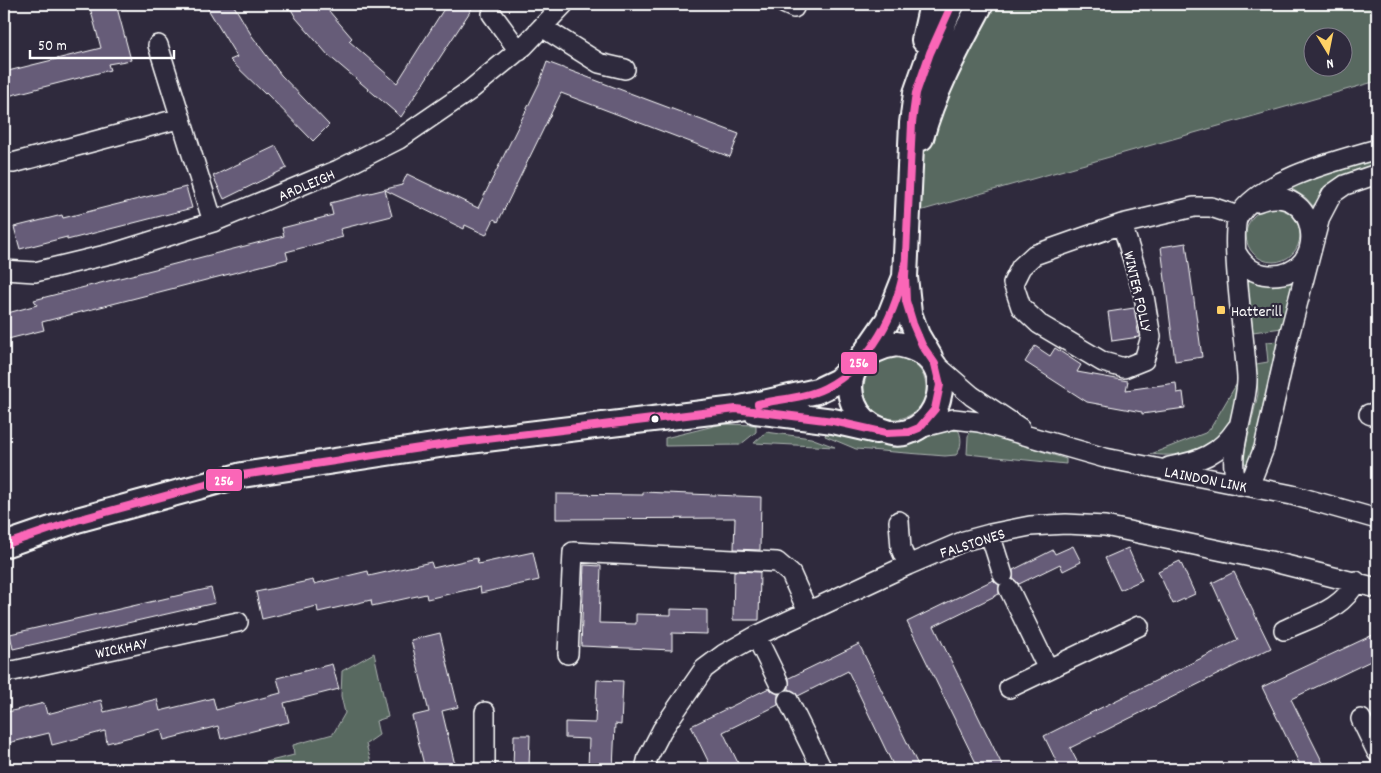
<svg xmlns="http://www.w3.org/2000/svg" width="1381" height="773" font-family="Dekko,sans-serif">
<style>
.green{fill:#596961;stroke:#acb4b0;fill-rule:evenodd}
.building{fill:#665b78;stroke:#fff}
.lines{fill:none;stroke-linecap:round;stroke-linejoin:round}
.minor-casing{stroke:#fff;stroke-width:22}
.major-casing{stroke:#fff;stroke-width:28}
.minor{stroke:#2f2a3d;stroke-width:19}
.major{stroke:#2f2a3d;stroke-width:24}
.bus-1-casing{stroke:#2f2a3d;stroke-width:11}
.bus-1{stroke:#fa66b7;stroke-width:8}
.poi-dot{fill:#ffd166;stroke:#2f2a3d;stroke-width:2}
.bus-dot{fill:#fff;stroke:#2f2a3d;stroke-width:2}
.labels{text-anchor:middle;stroke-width:4.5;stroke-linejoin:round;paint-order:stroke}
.street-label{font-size:16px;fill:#fff;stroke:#2f2a3d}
.poi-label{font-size:16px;fill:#fff;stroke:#2f2a3d;text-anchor:start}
.line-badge{stroke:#2f2a3d;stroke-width:2}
.badge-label{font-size:14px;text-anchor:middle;font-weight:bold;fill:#fff}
</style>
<rect width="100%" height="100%" fill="#2f2a3d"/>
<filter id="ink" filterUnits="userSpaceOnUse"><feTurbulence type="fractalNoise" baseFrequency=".02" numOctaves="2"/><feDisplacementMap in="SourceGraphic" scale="10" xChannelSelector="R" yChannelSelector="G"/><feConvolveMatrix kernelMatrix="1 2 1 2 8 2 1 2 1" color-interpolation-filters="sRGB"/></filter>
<g filter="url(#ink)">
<path class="green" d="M981,4H1377V81L909,214L911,178ZM1314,38H1344V68H1314Z
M1377,160V164C1357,169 1339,174 1325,190C1320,195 1318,201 1313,206L1306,198L1289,187L1346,167Z
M1246 235a27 27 0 1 1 54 0a27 27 0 1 1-54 0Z
M1249,280L1272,286L1293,283L1282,328L1253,332L1247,283Z
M1279,341L1252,461L1245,464L1243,459L1258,394L1256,364L1268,362L1266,342Z
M864 388a31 31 0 1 1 62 0a31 31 0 1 1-62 0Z
M1236,385H1239C1237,394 1237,406 1233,415C1218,448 1184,459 1151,454L1205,433L1210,429Z
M722,424L756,425V432L740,445L665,446V438Z
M956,427C963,434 962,449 956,455L945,456L856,449L825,436L826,433L895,446Z
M972,429L1066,459V464L967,454L968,436Z
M766,432L811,438L835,447L754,443Z
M374,653L388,717L376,721L379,735L366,744L373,769H239L294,755L293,745L333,734L345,713L341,696L342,671Z"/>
<path class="building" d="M89,4H116L131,60L108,64L110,70L4,97V72L101,48Z
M205,4H233L252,36L281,75L329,125L313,141L266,93L265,94L230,60L237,57Z
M288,4H323L352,38L349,41L397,83L447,4H475L401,117L328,55L296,18Z
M547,62L739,134L730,157L561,93L498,222L494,219L486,235L465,225L464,229L385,190L392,216L340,229L343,237L286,252L288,259L42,322L44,330L4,340V314L37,305L34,300L284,236L282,228L333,215L330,203L402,185L407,174L478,208L539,84Z
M276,146L287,168L224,199L213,176Z
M186,187L192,208L67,240V237L20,249L14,227L62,215L63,218Z
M1186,243L1202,357L1175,361L1161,247Z
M1134,308L1139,337L1112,341L1108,312Z
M1035,346L1050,356L1055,348L1081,365L1077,372L1128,381L1126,390L1176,383L1177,393L1183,392L1185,408L1142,414V412L1087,402L1025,362Z
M643,492L761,497L760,550L734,549L735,518L556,519V494L643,495Z
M1073,546L1081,562L1063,571L1060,564L1019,584L1013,579V570L1053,550L1055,554Z
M1128,548L1142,580L1120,590L1105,558Z
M533,552L539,580L481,593L480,587L427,599L426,594L372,606L371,600L318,612L317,606L262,619L256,592L313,580L314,584L368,571L369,576L431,562L433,568L477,558L478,564Z
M1180,561L1195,594L1173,604L1158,571Z
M584,565L601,566L599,623L636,624V614L671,615V609L707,610V634L672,633V650L581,646Z
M734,571L760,572L759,620H733Z
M1234,572L1271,648L1070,748L1081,769H1060L1044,736L1238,640L1212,583Z
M993,580L999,585V594L934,626L1004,769H979L907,622Z
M211,588L215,603L13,649L10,634Z
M440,633L458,707L442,711L455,765L425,769L412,716L429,712L411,640Z
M1377,633V658L1291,699L1326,769H1302L1262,687Z
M859,644L920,769H895L848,671L798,696L789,689V678Z
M332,664L339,689L284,703L289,722L221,739L218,726L164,740L161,729L107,743L105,731L52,745L49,733L4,744V713L44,703L47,714L101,700L104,712L157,699L160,711L213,698L216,710L281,693L277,678Z
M597,680L623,681L621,725L615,724L613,769H588L589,739L565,738V722L595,723Z
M769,688L778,694V705L723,732L741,769H712L691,726Z
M514,735H530L529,769H513Z"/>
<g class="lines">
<g class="minor-casing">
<path id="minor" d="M785,4L794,8
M492,14L519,51
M542,27L599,63L625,69
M158,45L213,222
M13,163L181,118
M1122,224L1144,296L1151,337L1144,360L1124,368L1103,362L1039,324L1021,307L1013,283L1021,267L1034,255L1122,224L1194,207H1211L1238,216
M1236,252C1243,265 1253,274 1269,275C1333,278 1319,177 1257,202
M4,270L35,272L114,253L213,222L338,170L399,139L469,91L524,46L564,4
M935,364L972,396L1020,428
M1369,414L1377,417
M919,428L954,419L979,422L1105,458L1292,495L1377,519
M1169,467C1200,461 1219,455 1237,428
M1239,485C1223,462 1248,408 1247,378C1246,350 1228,231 1239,215C1264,178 1336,161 1377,149
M1239,485L1247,482L1253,476L1264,448L1289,336L1320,217L1332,194L1345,185L1377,174
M899,521L901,549L908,565
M990,534L1003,575
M1009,589L1048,669
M1284,630C1311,617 1343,610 1356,581
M756,636L779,683
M568,654L573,552L777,562L791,574L808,612
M4,670L13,671L238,622
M1009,688L1139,626
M788,700L822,769
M1361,719L1377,752
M485,769V712
M645,769L648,757L662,730L704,669L724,654L756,636L908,565L964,541L990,534L1030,526L1066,524L1105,526L1270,561L1377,588"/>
</g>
<g class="major-casing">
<path id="major" d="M924,40L932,4
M921,138C934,90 958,47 981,4
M896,344C974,355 935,453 881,430C868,425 859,418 854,405C840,373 865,348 896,344Z
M930,357L917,335L909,313L905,277L912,123L916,93L930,53L952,4
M755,411L833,421L877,431
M4,545L77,520L242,475L453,443L736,409L817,391L838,381L861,359L888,320L905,277"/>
</g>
<use href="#minor" class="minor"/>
<use href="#major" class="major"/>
<g class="bus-1-casing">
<path id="bus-1" d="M758,404C780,399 805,398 825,388C871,365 898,312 905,263
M4,545L77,520L242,475L453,443L736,409L833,421L886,433L909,432L919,428L935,409L940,385L935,364L922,345L913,324L906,301L905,277L912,123L916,93L930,53L952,4"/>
</g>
<use href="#bus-1" class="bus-1"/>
</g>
</g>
<rect class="poi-dot" x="1216" y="305" width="10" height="10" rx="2.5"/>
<circle class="bus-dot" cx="655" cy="419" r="4.5"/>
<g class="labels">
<g class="street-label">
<text transform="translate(306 184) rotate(-23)" y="6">ARDLEIGH</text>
<text transform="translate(1139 291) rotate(77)" y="6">WINTER FOLLY</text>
<text transform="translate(1206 478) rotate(11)" y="6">LAINDON LINK</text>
<text transform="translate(972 542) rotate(-18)" y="6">FALSTONES</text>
<text transform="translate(121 647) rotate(-12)" y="6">WICKHAY</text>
</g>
<g class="poi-label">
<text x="1231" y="316">Hatterill</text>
</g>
</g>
<g class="line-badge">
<rect x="840" y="351" width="38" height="24" rx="5" fill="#fa66b7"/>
<rect x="205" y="468" width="38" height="24" rx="5" fill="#fa66b7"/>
</g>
<g class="badge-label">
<text x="859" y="367">256</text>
<text x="224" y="485">256</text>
</g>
<rect width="1381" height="773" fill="none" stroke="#2f2a3d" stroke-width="20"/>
<rect x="10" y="10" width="1361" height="753" fill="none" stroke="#fff" stroke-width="2" filter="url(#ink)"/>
<g transform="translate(1328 52) rotate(170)"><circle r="24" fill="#2f2a3d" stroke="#827f8b"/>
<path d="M0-4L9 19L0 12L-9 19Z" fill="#ffd166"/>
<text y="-8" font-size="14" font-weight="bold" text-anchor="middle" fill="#ffffff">N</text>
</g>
<path d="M30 50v8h144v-8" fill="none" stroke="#ffffff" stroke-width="2.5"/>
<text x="38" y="50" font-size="15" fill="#ffffff" stroke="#2f2a3d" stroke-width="4" paint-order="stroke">50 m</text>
</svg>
